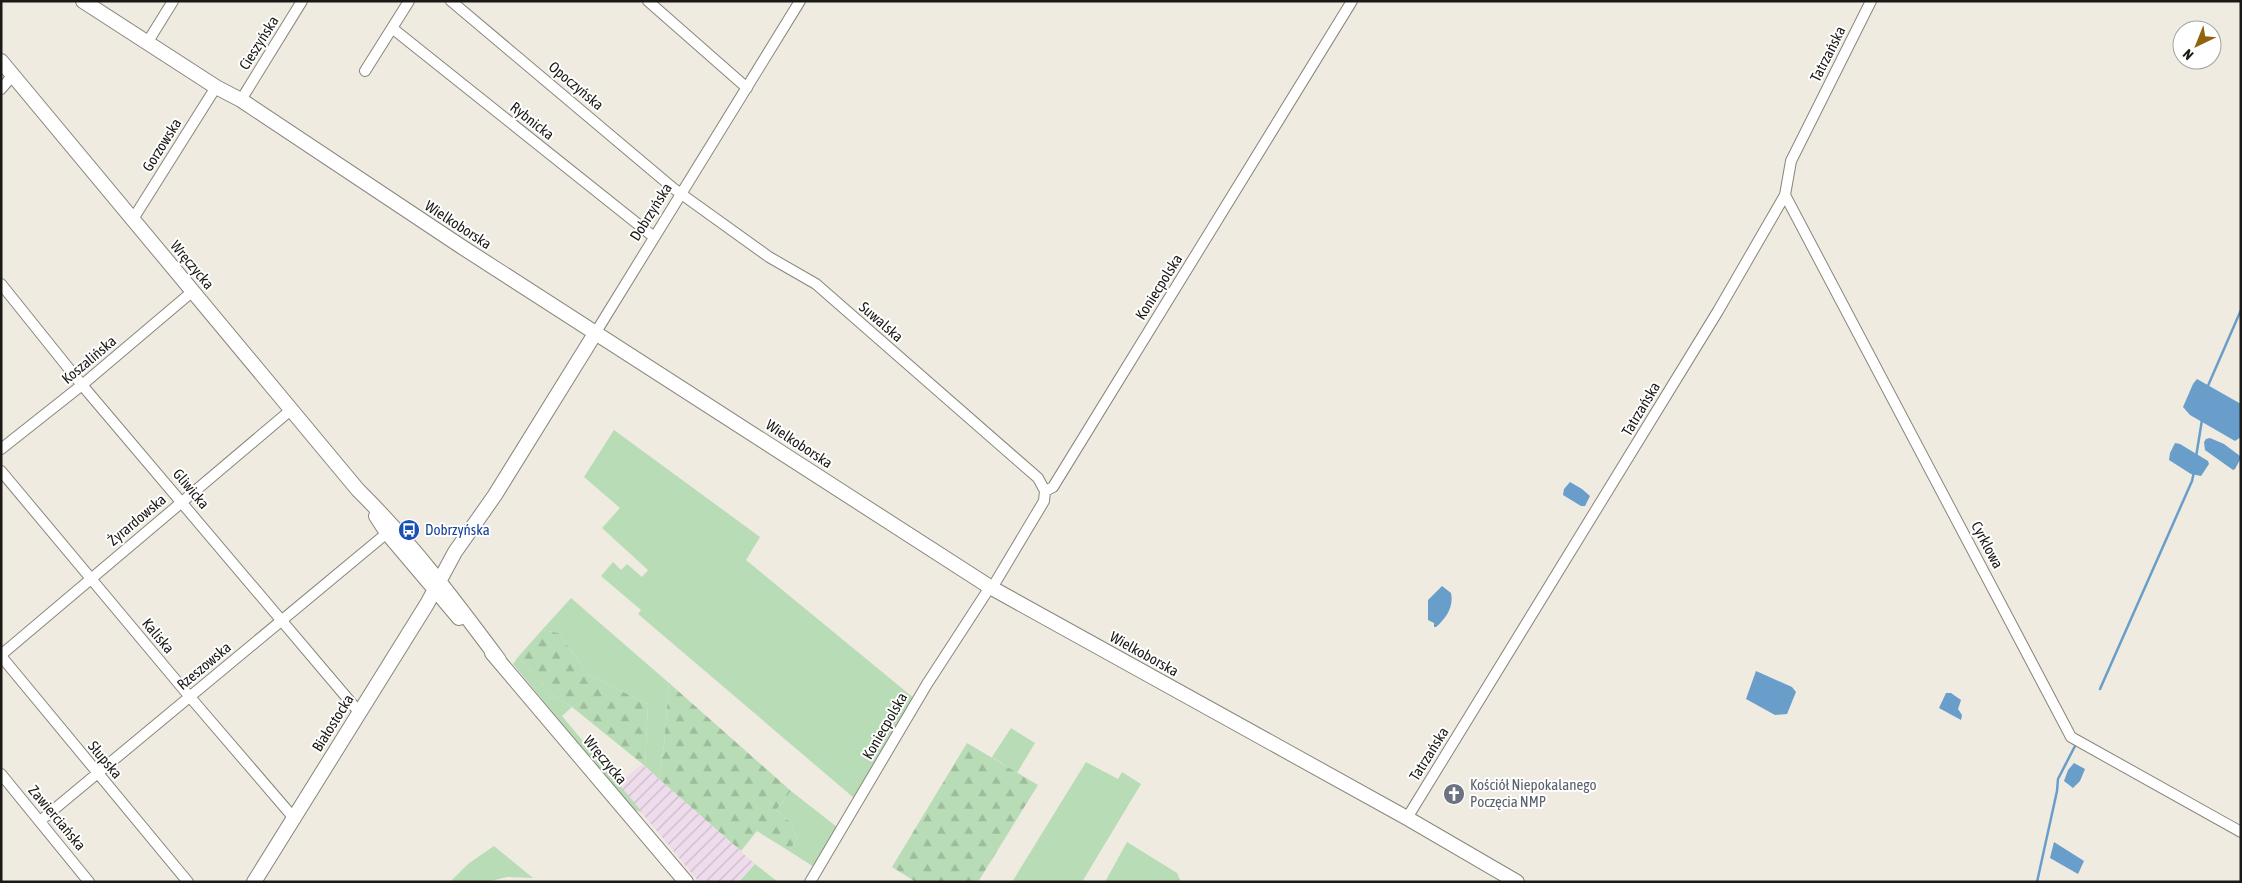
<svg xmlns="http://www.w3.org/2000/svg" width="2242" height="883" font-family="'Asap Condensed',sans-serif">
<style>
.industrial{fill:url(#industrial-furrows)}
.grass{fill:#b8dcb6}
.forest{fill:url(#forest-firs)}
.water{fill:#699dca}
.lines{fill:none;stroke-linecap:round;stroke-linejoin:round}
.stream{stroke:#699dca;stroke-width:2.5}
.street-casing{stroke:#8a857d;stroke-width:12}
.secondary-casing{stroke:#8a857d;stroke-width:16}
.street{stroke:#fff;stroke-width:10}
.secondary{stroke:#fff;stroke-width:14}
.labels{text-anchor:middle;stroke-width:4;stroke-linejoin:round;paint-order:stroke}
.street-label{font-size:15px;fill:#1a1915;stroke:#fff}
.transit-label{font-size:15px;fill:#164399;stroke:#fff;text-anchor:start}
.worship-label{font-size:15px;fill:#5b616d;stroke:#fff;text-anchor:start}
</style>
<defs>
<pattern id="industrial-furrows" width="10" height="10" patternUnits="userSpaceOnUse" patternTransform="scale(1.25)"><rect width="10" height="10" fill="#eedbeb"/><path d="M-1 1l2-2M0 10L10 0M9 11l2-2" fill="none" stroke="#ccbbc9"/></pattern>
<pattern id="forest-firs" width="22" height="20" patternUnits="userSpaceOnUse" patternTransform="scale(1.25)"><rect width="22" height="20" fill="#b8dcb6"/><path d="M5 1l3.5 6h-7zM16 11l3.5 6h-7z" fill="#9ebc9c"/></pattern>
</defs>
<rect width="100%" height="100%" fill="#efebe1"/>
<path class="industrial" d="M642,764L755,864L739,882H699L618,784Z"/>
<path class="grass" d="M614,430L760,537L746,560L915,699L854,798L638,614L641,610L601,576L613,562L621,570L627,564L642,577L648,570L602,528L620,508L584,477Z
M571,598L669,683L664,745L659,779L645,766L648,704L588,675L559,633L542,630Z
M518,657L554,696L572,707L562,716L642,812L633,810L513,664Z
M1011,728L1035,743L1017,773L992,757Z
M1086,762L1118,779L1122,772L1141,784L1082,882H1012Z
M791,791L837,827L814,867L789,851L797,839L790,822L776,810Z
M1127,842L1177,873L1181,882H1105Z
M494,846L533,878L507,877L487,882H450L468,864Z
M755,864L778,882H739Z"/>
<path class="forest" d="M542,630L559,633L588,675L648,704L645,766L572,707L554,696L518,657Z
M669,683L791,791L776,810L790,822L797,839L789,851L757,831L741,851L659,779L664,745Z
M967,743L1038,785L978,882H916L892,867Z"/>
<path class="water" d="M2197,379L2241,404V437L2235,441L2190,415L2183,407L2193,384Z
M2210,438L2224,444L2240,456L2241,458L2235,469L2233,470L2205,450L2204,442L2206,439Z
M2175,443L2180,444L2208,461L2209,464L2201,476L2191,474L2169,460L2170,453Z
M1570,482L1582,489L1590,496L1585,506H1581L1563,495L1564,489Z
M1442,586L1451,593C1454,607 1446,618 1436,627H1434V623L1428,620V600Z
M1756,671L1792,687L1796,692L1787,714L1775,715L1746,699Z
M1946,693H1951L1961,700L1958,709L1962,715L1961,720L1939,708Z
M2074,763L2085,769L2080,781L2073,788L2064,781L2068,770Z
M2054,842L2084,861L2078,874L2050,858Z"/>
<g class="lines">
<path class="stream" d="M2207,388L2241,310
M2196,457L2202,420
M2100,689L2192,481L2194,472
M2037,882L2057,791L2058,779L2075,746"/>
<g class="street-casing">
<path id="street" d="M451,1L673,188L769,257L816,284L1038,478L1045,491
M648,1L747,88
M392,28L654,237
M147,43L173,1
M365,71L409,1
M1,89L13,75
M241,100L302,1
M1785,195L2071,737L2241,832
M133,219L216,87
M1,284L82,385L359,712
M596,332L800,1
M1,449L82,385L193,291
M1,471L190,697L293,817
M992,588L1044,501L1045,491L1053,487L1352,1
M1,655L292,409
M1,656L188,882
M1,774L89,882
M1407,818L1718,311L1785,195L1791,161L1871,1
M40,821L387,533
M810,882L927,684L990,587"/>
</g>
<g class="secondary-casing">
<path id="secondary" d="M83,1L216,87L241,100L462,247L990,587L1407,818L1517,882
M1,61L358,490C411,542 455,601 499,660
M376,516L387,533L459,618
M492,653L686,882
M254,882L427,604L455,552L495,495L596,332"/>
</g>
<use href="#street" class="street"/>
<use href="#secondary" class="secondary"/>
</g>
<defs>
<g id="bus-disc" transform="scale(1.125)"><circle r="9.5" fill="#1a4fb4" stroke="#fff"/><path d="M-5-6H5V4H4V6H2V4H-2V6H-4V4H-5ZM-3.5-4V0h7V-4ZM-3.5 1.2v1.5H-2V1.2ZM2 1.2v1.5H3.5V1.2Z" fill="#fff"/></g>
<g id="church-disc" transform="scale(1.125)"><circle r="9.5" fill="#6b7280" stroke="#fff"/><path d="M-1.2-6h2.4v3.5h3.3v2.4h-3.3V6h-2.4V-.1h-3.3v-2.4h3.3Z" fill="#fff"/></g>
</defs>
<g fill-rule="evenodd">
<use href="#bus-disc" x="409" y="530"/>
<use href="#church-disc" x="1454" y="794"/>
</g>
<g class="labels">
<g class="street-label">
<text transform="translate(259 43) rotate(-58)" y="5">Cieszyńska</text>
<text transform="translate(1828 54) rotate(-63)" y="5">Tatrzańska</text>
<text transform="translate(576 86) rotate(40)" y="5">Opoczyńska</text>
<text transform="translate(532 121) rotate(38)" y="5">Rybnicka</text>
<text transform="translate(162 145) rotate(-58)" y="5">Gorzowska</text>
<text transform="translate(651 212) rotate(-58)" y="5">Dobrzyńska</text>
<text transform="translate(458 225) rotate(33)" y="5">Wielkoborska</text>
<text transform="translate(192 265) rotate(50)" y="5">Wręczycka</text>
<text transform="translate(1159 287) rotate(-58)" y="5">Koniecpolska</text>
<text transform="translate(881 322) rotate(41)" y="5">Suwalska</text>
<text transform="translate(89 360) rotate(-40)" y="5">Koszalińska</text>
<text transform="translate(1641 409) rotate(-59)" y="5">Tatrzańska</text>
<text transform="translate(799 444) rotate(33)" y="5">Wielkoborska</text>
<text transform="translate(191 489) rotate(50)" y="5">Gliwicka</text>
<text transform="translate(137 520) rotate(-40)" y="5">Żyrardowska</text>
<text transform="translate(1987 545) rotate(62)" y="5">Cyrklowa</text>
<text transform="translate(158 636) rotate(50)" y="5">Kaliska</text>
<text transform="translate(1144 654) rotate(29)" y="5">Wielkoborska</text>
<text transform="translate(204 666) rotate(-40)" y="5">Rzeszowska</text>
<text transform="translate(333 723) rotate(-58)" y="5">Białostocka</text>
<text transform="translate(885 726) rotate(-60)" y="5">Koniecpolska</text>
<text transform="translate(1429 754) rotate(-58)" y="5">Tatrzańska</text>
<text transform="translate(105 760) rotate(50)" y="5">Słupska</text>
<text transform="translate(605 760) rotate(50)" y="5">Wręczycka</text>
<text transform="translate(57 818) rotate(50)" y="5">Zawierciańska</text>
</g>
<g class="transit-label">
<text x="425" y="535">Dobrzyńska</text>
</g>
<g class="worship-label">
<text x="1470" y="790">Kościół Niepokalanego<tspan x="1470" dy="17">Poczęcia NMP</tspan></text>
</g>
</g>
<rect width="2242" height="883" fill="none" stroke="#1a1915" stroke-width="5"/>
<g transform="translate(2197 45) rotate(223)"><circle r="24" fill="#ffffff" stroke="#a3a3a1"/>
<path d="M0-4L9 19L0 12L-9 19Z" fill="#92630f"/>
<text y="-8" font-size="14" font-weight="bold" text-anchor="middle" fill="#1a1915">N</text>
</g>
</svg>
